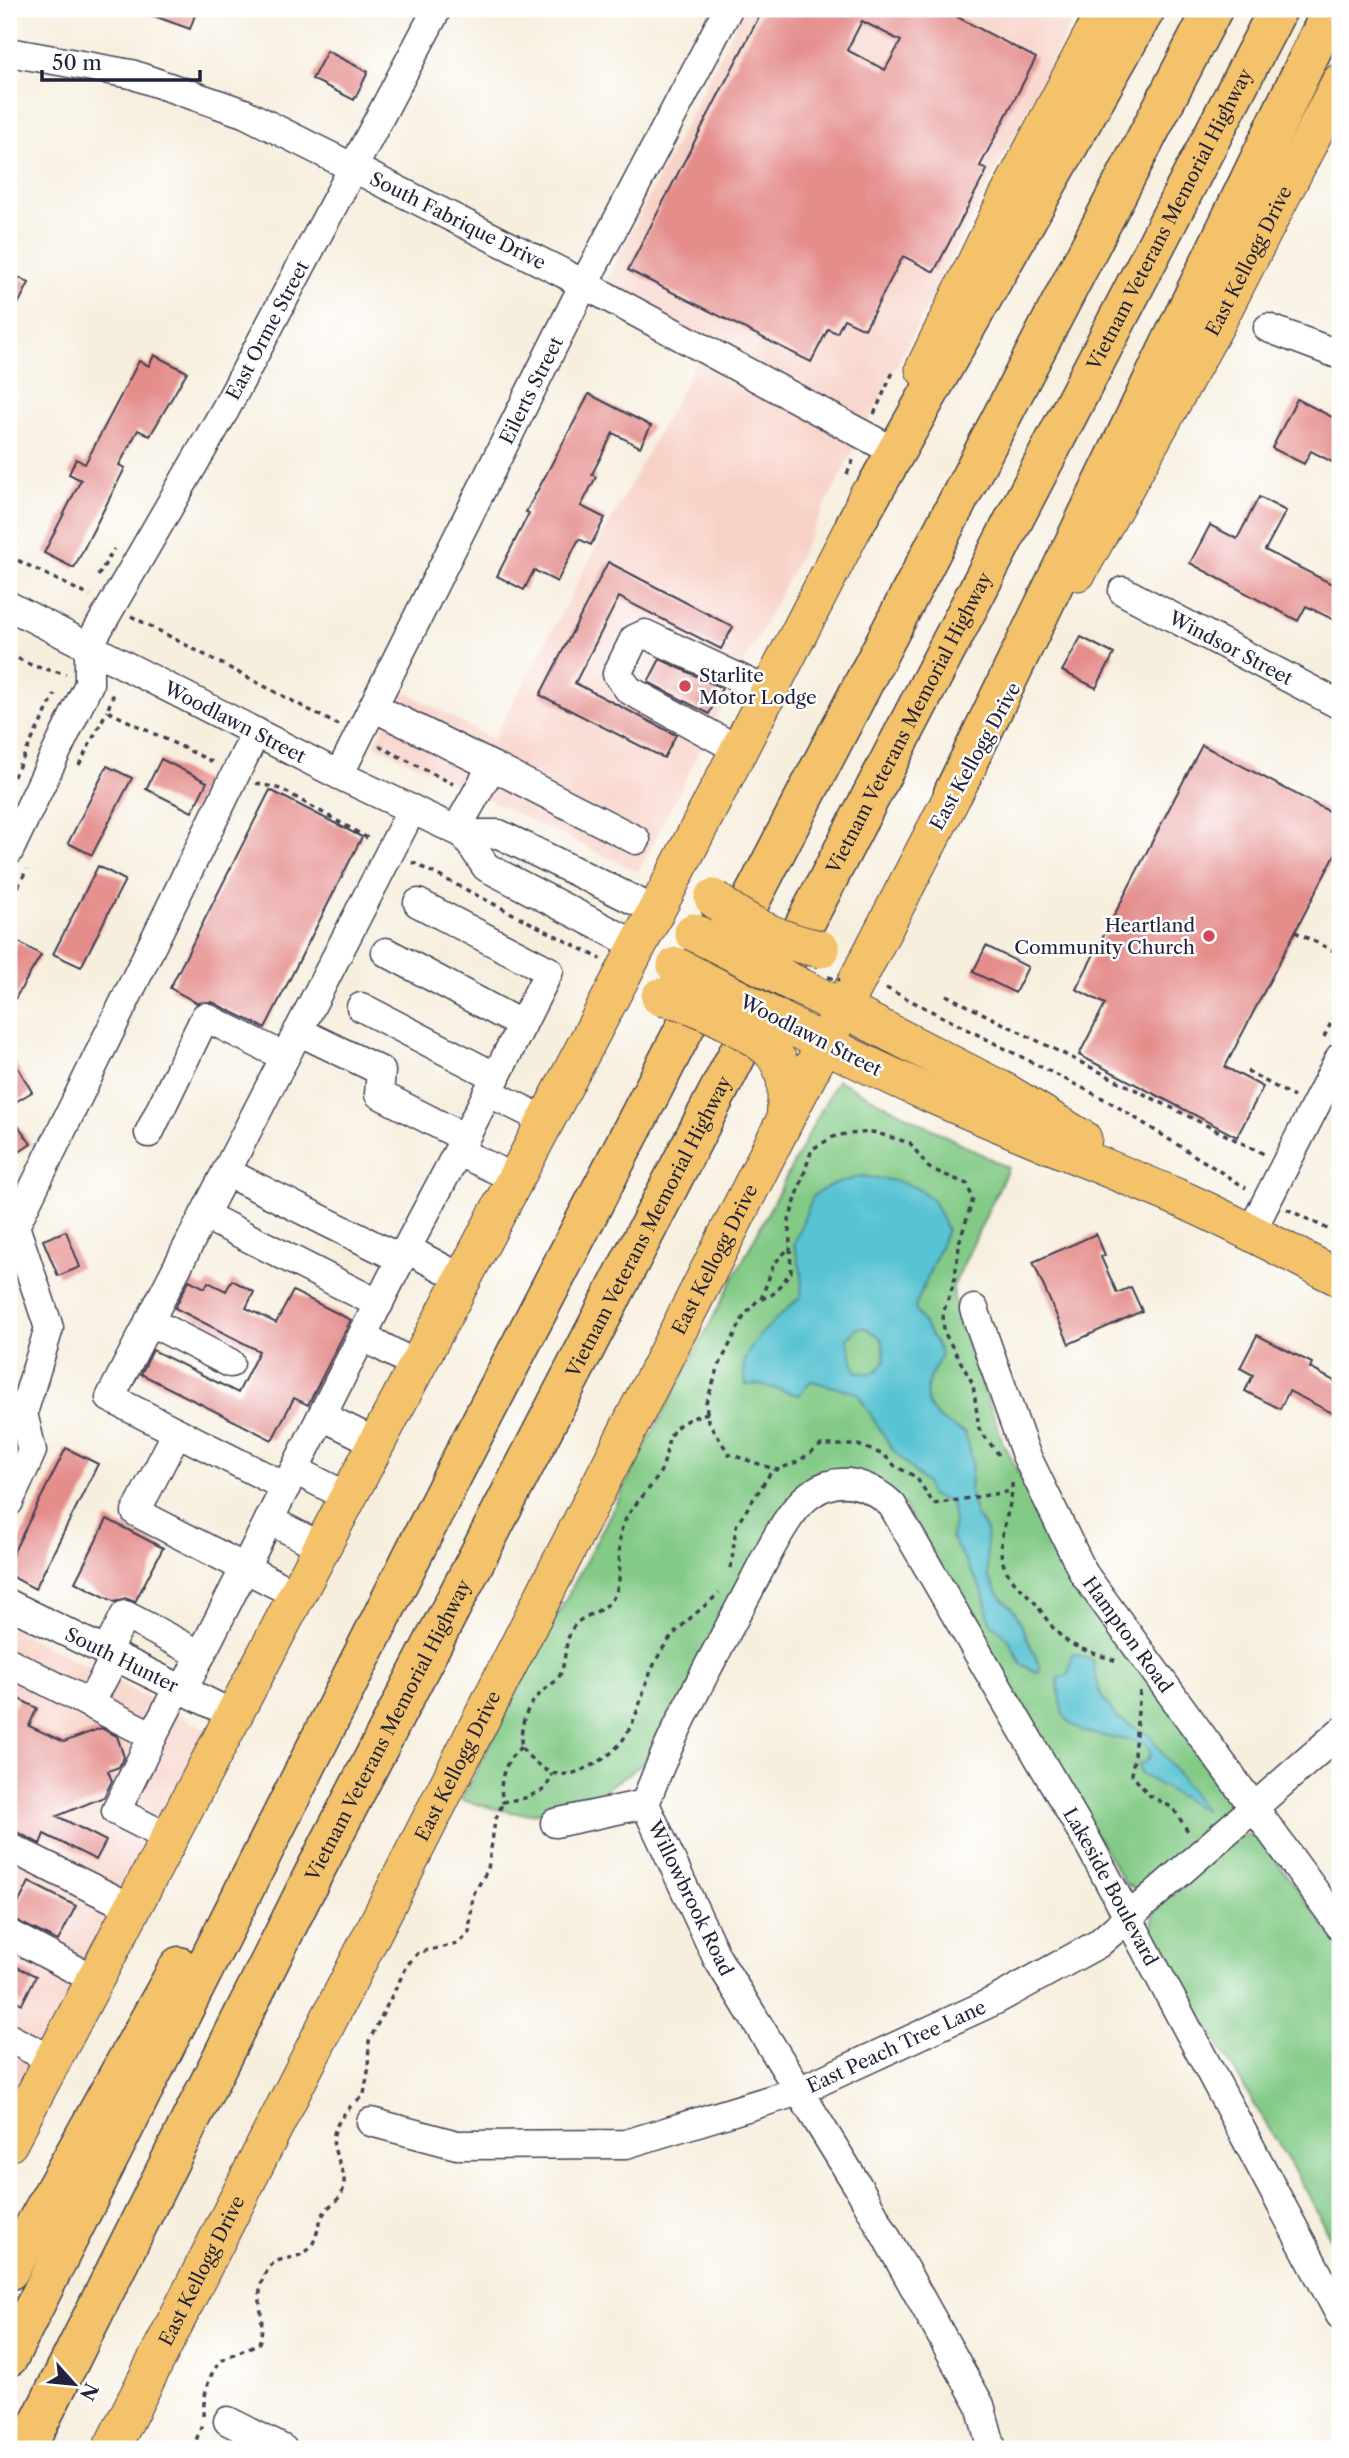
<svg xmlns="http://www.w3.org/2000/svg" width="1349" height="2458" font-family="'Libre Caslon Text',serif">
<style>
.built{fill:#f7d1c6}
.green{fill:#82ca86;stroke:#527660;stroke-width:2}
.water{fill:#58c3d3;stroke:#3d7287;stroke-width:2;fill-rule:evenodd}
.building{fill:#e48d8b;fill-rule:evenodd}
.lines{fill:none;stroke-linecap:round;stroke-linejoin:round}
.minor-casing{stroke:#424153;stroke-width:31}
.major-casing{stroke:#424153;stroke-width:39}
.highway-casing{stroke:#424153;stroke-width:41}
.path{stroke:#424153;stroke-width:3.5;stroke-dasharray:5 5;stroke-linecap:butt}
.minor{stroke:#fff;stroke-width:28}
.major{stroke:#f3c26a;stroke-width:37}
.highway{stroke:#f3c26a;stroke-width:38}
.major-bridge-casing{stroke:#424153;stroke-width:39;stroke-linecap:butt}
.path-bridge{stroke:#424153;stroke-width:3.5;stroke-dasharray:5 5;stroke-linecap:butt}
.major-bridge{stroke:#f3c26a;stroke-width:37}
.poi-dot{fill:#d1495b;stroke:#fff;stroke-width:2.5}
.labels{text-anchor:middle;stroke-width:5;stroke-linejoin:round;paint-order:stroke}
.street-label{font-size:19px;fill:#22223b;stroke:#fff}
.poi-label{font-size:19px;fill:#22223b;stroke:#fff;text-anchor:start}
</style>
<rect width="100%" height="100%" fill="#fff"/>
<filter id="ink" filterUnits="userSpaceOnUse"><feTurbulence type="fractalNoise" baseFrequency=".0143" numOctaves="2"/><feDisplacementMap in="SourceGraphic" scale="14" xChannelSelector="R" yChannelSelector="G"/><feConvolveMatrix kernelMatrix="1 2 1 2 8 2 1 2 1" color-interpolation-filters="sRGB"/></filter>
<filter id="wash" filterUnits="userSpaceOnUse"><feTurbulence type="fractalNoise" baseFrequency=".00686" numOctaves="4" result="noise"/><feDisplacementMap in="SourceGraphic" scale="28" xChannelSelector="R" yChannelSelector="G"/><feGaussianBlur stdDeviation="1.57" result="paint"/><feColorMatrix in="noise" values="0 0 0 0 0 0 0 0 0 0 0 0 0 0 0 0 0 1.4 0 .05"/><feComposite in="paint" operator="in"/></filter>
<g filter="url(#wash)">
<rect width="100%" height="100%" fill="#f7efde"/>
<path class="built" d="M744,9H1079L638,872L375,745L402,690L493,740L707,342L605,283Z
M9,1626L206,1729L9,2110Z"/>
<path class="green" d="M837,1080L1008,1168L953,1287L954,1299L975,1364L1004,1445L1050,1532L1232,1794L1234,1804L1230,1817L1149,1888L1136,1889L1125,1884L902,1502L823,1476L642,1764C607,1790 565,1817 519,1813C500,1811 480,1805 461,1800Z
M1247,1834L1258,1837L1340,1946V2258L1307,2192L1151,1932L1155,1910L1235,1839Z"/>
<path class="water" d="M861,1176C883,1179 917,1181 932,1200C939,1209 942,1221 947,1230L915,1307C922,1325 935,1337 941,1354C938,1364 932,1371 929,1379C919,1410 942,1423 965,1433L972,1460L970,1492L975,1514L986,1529L988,1576L997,1592L1016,1613L1040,1667L1039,1673L1021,1664L1010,1641L990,1622L982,1590L951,1537L954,1522L951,1502L930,1496L926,1484L893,1450L857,1393L811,1381L799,1395L758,1384L746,1385C745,1379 743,1369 744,1363C751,1336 782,1315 801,1296L802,1275L794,1244L813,1196L829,1186ZM857,1328H866L882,1339L885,1360C880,1372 868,1376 856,1371L847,1340Z
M1072,1653L1092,1660L1100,1694L1117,1718L1149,1735L1205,1811L1141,1774L1138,1765L1144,1763L1151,1754L1145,1743C1121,1737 1071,1739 1062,1710C1059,1700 1059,1688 1057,1677L1068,1675Z"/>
<g id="blocks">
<path class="building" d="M140,9H197L190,29L140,11Z
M763,9H942L1036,58L980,166L987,170L934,272L903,256L865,329L844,319L837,333L828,329L811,362L628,270ZM862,21L901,41L885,70L847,50Z
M327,51L368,72L354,100L312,79Z
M9,272L29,283L9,322Z
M154,355L187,372L150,436L138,430L119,465L125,468L74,568L44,553L81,480L69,474L76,459L85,464L139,361L149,366Z
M589,394L651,426L640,447L613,433L592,474L596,477L581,506L605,518L591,545L579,539L557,582L534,570L524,590L497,576L529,513L526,512Z
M1297,399L1340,421V466L1311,451L1304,464L1272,448Z
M1259,497L1286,511L1265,550L1340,588V623L1306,606L1298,621L1190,563L1210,525L1237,539Z
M608,562L733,627L721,649L619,597L575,683L676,735L664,758L540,695Z
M1081,637L1114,654L1096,688L1062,671Z
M660,659L722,688L709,714L648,682Z
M1202,745L1340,817V845L1225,1067L1263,1087L1237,1137L1079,1055L1105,1004L1076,989Z
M161,759L207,782L192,812L146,789Z
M107,766L132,778L92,855L68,843Z
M270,790L362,837L265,1028L212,1002L197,1003L170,988Z
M98,866L125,880L81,967L53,954Z
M17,941L41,955L9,1009V955Z
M986,946L1028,967L1015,993L973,972Z
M9,1052L32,1092L9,1106Z
M9,1113L31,1144L9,1159Z
M66,1231L80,1267L58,1276L43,1240Z
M1096,1234L1105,1255L1101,1257L1117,1293L1131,1287L1142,1311L1069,1344L1033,1262Z
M189,1280L205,1288L208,1282L226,1291L232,1280L254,1292L246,1308L276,1323L293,1291L351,1320L308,1405L294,1398L272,1440L141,1374L153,1350L238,1393L259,1351L175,1308Z
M1257,1335L1312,1363L1310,1368L1340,1384V1406L1336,1415L1289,1391L1280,1409L1245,1391L1253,1375L1240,1368Z
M66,1448L98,1464L35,1589L9,1575V1561Z
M107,1519L163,1548L135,1602L125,1598L115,1602L75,1582Z
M19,1699L37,1708L29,1726L64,1742L101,1728L117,1736L124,1757L119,1767L108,1771L112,1781L104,1797L57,1816L106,1841L96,1860L44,1834L40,1844L9,1828V1703L15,1706Z
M29,1882L76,1906L58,1941L11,1918Z
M9,1963L36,1976L22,2004L9,1997Z"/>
</g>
</g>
<g filter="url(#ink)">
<use href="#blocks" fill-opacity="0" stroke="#424153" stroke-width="2"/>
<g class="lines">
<g class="minor-casing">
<g id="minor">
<path id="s1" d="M9,52L131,74L244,113L563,273L886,447"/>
<path d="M1268,328L1340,355"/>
<path id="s2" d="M1123,591L1340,705"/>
<path id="s3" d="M9,606L339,775L464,834H499L656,911"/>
<path d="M373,707L492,766"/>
<path d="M739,750L629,690L617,674L634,639L645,634L769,692"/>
<path id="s4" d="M339,775L583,286L728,9"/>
<path d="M456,830L492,766L636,840"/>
<path d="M464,834L486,867L638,946"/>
<path id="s5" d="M9,851L89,684V645L225,410L437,9"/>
<path d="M386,952L522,1025"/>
<path d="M361,1007L496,1077"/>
<path d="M298,1031L381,1071L379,1094L465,1138L549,971L418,903"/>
<path d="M285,1057L226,1172L401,1259L465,1138"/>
<path d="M488,1092L546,1121"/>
<path d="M149,1133L205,1017L285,1057L412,809"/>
<path d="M459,1152L516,1179"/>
<path d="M226,1172L110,1398L286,1487"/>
<path d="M204,1215L379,1304"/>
<path d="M1250,1234L1340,1057"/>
<path d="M407,1249L463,1279"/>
<path id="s6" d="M974,1309L1026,1455L1084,1574L1340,1926"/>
<path d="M149,1321L230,1363"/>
<path d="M362,1336L418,1366"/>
<path d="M322,1416L377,1443"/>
<path d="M177,1432L136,1512L297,1595"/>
<path d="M295,1470L348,1497"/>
<path d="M9,1502L32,1451L23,1413L49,1328L15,1226L256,732"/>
<path d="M269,1520L322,1547"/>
<path id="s7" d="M9,1604L234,1715"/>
<path d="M106,1652L125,1615L201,1655"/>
<path d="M9,1662L90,1704L115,1656"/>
<path d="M183,1690L401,1259"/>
<path d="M90,1704L153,1736L178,1687"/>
<path d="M153,1736L116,1811L169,1838"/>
<path d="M555,1823L645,1804"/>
<path d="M9,1847L132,1908"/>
<path d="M9,1934L95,1980"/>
<path d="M9,2038L52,2060"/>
<path id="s8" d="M371,2122L457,2145L626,2144L799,2091L996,2000L1098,1944L1340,1732"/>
<path d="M228,2421L283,2449"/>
<path id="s9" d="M992,2449L980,2405L859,2188L717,1958L645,1804C672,1730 711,1662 748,1592C762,1566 786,1511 811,1494C839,1474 868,1483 892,1505L1090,1846L1340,2315"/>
</g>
</g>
<g class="major-casing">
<g id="major">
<path d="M924,369L1005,202L1106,9"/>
<path id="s10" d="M1078,572L1215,326L1340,82"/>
<path d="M801,987L1004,1091L1083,1139"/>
<path d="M782,1021C909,1091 1046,1142 1179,1198C1234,1222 1287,1252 1340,1278"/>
<path d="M768,1048C789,1068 787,1092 785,1119"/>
<path d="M9,2143L656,911L855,524L867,496"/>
<path id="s11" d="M111,2449L785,1120L968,766"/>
</g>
</g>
<g class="highway-casing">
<g id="highway">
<path d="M855,524L1146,9"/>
<path d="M953,793L1332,9"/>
<path d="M9,2271L179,1966"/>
<path d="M9,2357L453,1475L1213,9"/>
<path id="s12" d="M26,2449L314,1873L1278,9"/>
</g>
</g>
<path class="path" d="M874,414L894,370
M847,474L855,456
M9,556L90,596
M98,576L114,549
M131,616L338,725
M9,654L33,666L66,674
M111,695L113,696L107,711L215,763
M379,746L453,784
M79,765L107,711
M256,783L281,789L371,840
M9,786L55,694
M412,862L601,959
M9,905L27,869
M1295,932L1340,954
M886,988L1110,1102L1246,1188
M946,995L1264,1154
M1324,1037L1340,1005
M1247,1071L1294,1097
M1287,1209L1340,1235
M761,1299L774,1264L790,1247
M708,1413C650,1428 679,1449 654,1482C643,1497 630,1508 623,1525C614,1548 626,1577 613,1598C604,1613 583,1614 574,1626C563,1642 567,1662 559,1677C556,1682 547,1687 543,1691C525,1708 521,1722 521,1747C537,1767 553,1781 580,1771C646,1744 631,1700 662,1650C676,1627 699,1612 719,1593
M999,1455L979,1429L973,1384L944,1332L943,1313L954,1283L960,1240L973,1199L967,1184L929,1168L910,1143L873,1132L837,1135L812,1149L789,1220L791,1272L773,1294L757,1301L744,1316L719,1366L706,1403L708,1421L729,1454L777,1470L799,1461L821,1445H858L884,1455L895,1466L916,1477L934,1504L1012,1491
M1012,1483C1013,1505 1002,1524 1001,1546C1000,1576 1020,1585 1036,1604C1046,1618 1056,1635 1071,1644C1085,1651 1102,1656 1117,1661
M731,1568L736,1526L773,1469
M1140,1691L1132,1775L1149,1795L1173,1808L1189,1833
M521,1747C504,1762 498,1781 503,1802L525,1798L546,1789L552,1774
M357,2101L364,2094L368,2072L369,2041L408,1964L419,1952L458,1944L469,1933L473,1895L488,1869L495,1821L503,1802
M203,2416C204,2398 207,2372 223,2360C233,2353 248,2349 259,2343C268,2318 251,2294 267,2270C277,2255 291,2261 304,2253C319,2244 316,2223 326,2210C332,2203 340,2200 343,2190C351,2160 312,2147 351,2106
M193,2449L202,2424"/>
<use href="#minor" class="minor"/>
<use href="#major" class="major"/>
<use href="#highway" class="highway"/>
<g class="major-bridge-casing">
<path id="major-bridge" d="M713,898C742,922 784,943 821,949
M693,932L801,987
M676,966L782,1021
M660,997C691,1000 744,1028 768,1048"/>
</g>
<path class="path-bridge" d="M828,977L840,980"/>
<use href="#major-bridge" class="major-bridge"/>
</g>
</g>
<g class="poi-dot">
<circle cx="685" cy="686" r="7"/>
<circle cx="1209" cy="936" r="7"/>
</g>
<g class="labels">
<g class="street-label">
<text dy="7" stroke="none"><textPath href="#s1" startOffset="483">South Fabrique Drive</textPath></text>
<text dy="7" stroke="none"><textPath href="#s12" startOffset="2506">Vietnam Veterans Memorial Highway</textPath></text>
<text dy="7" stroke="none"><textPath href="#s10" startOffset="355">East Kellogg Drive</textPath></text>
<text dy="7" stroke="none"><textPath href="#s5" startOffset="586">East Orme Street</textPath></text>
<text dy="7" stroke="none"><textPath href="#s4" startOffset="430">Eilerts Street</textPath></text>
<text dy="7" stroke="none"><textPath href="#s2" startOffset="122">Windsor Street</textPath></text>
<text dy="7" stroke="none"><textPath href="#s3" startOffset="254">Woodlawn Street</textPath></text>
<text dy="7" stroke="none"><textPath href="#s12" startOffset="1939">Vietnam Veterans Memorial Highway</textPath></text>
<text transform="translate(975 756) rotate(-61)" y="7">East Kellogg Drive</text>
<text transform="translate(811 1035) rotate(27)" y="7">Woodlawn Street</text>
<text dy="7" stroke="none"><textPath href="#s12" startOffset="1372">Vietnam Veterans Memorial Highway</textPath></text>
<text dy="7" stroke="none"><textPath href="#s11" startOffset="1334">East Kellogg Drive</textPath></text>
<text dy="7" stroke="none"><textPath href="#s6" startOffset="362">Hampton Road</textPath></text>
<text dy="7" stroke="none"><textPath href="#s7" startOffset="126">South Hunter</textPath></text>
<text dy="7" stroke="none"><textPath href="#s12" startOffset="805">Vietnam Veterans Memorial Highway</textPath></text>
<text dy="7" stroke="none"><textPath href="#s11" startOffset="766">East Kellogg Drive</textPath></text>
<text dy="7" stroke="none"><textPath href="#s9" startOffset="1617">Lakeside Boulevard</textPath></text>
<text transform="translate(691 1898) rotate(64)" y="7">Willowbrook Road</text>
<text dy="7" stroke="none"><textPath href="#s8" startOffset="546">East Peach Tree Lane</textPath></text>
<text dy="7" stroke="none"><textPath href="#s11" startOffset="200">East Kellogg Drive</textPath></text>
</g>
<g class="poi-label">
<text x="699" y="682">Starlite<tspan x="699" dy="22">Motor Lodge</tspan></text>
<text x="1195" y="932" text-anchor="end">Heartland<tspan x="1195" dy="22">Community Church</tspan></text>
</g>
</g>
<rect width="1349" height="2458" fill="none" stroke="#fff" stroke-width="35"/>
<g transform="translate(74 2384) rotate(117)" stroke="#ffffff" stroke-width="5" paint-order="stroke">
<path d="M0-5L12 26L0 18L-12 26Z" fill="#22223b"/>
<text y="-10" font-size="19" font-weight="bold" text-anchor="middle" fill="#22223b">N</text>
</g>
<path d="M42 70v10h158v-10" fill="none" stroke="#22223b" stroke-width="3.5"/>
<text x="52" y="70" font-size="21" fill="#22223b" stroke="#ffffff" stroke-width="5" paint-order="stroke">50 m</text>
</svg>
